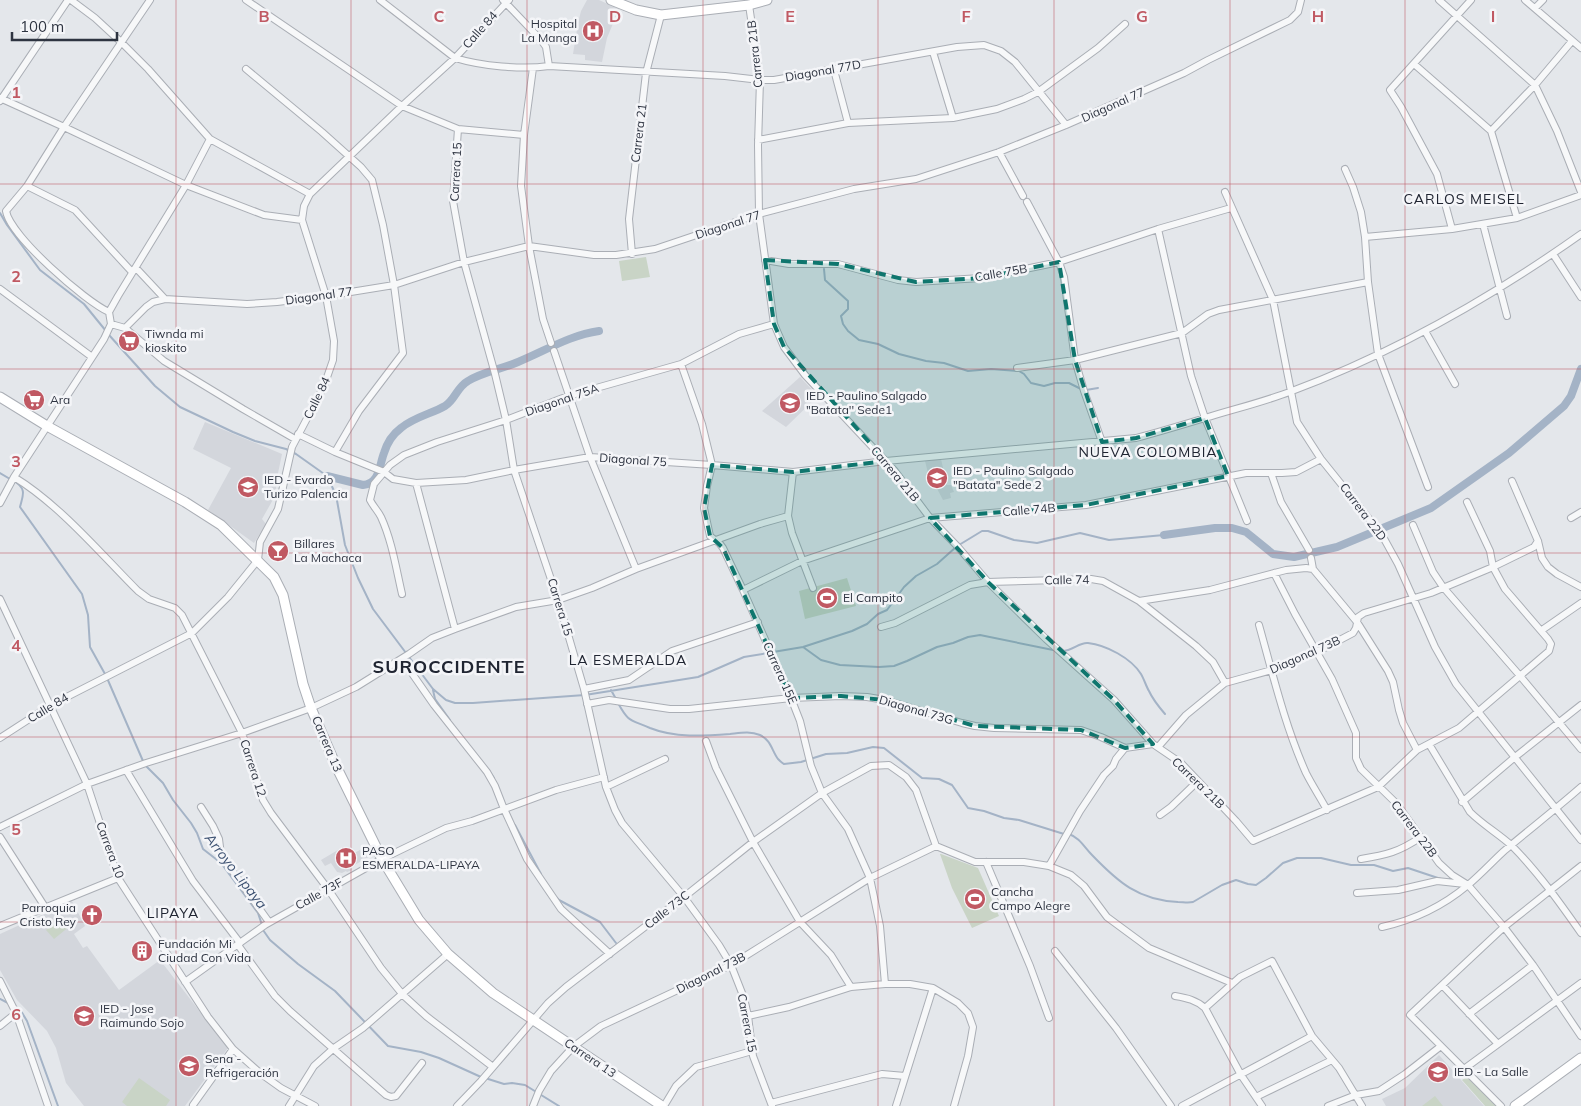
<svg xmlns="http://www.w3.org/2000/svg" width="1581" height="1106" font-family="Mulish,sans-serif">
<style>
.built{fill:#d3d6dc}
.green{fill:#c9d4c6}
.lines{fill:none;stroke-linecap:round;stroke-linejoin:round}
.stream{stroke:#a4b3c6;stroke-width:2}
.canal{stroke:#a4b3c6;stroke-width:8}
.street-casing{stroke:#aaaeb5;stroke-width:8}
.secondary-casing{stroke:#aaaeb5;stroke-width:11}
.street{stroke:#f7f8f9;stroke-width:6}
.secondary{stroke:#fff;stroke-width:9}
.marked{fill:#0f766e;fill-opacity:0.2;stroke:#0f766e;stroke-width:4;stroke-dasharray:10 6;stroke-linejoin:round}
.grid{fill:none;stroke:#c05963;stroke-width:1;stroke-opacity:0.55}
.labels{text-anchor:middle;stroke-width:5;stroke-linejoin:round;paint-order:stroke}
.poi-label{font-size:12px;fill:#2e3441;stroke:#f4f5f8;text-anchor:start}
.street-label{font-size:12px;fill:#2e3441;stroke:#f4f5f8}
.neighbourhood-label{font-size:14px;letter-spacing:1px;fill:#202532;stroke:#f4f5f8}
.water-label{font-size:14px;font-style:italic;fill:#3c5171;stroke:#f4f5f8}
.district-label{font-size:18px;font-weight:bold;letter-spacing:1px;fill:#202532;stroke:#f4f5f8}
.grid-label{font-size:16px;text-anchor:middle;font-weight:bold;fill:#c05963;stroke:#f4f5f8;stroke-width:5;stroke-linejoin:round;paint-order:stroke}
</style>
<rect width="100%" height="100%" fill="#e4e7eb"/>
<path class="built" d="M587,0H599L619,9L607,38L602,62L585,60V55L573,54L578,23L581,11Z
M800,377L818,396L786,427L762,411Z
M205,422L282,454L277,478L275,496L262,519L266,524L254,543L208,510L231,468L193,449Z
M941,459L947,485H951L954,492L950,493L951,498L943,500L933,481H930L925,461Z
M367,846L372,855L351,867L352,870L347,872L346,871L342,873L337,872L331,863L325,866L321,860L343,847L349,856Z
M72,901L85,926L74,934L83,948L87,946L119,990L160,960L228,1048L185,1106H84L66,1083L56,1048L47,1031L17,1000L0,970V934Z
M1439,1055L1484,1106H1386L1382,1099L1405,1088Z"/>
<path class="green" d="M646,257L650,277L622,281L619,261Z
M847,578L856,606L805,619L799,591Z
M940,854H941L978,868L999,916L972,928L952,888Z
M62,916L70,926L54,939L46,930Z
M1468,1076L1499,1106H1485L1462,1080Z
M139,1078L170,1100L166,1106H127L122,1102Z
M1435,1096L1443,1106H1422Z"/>
<g class="lines">
<path class="stream" d="M0,213L7,225L40,270L84,304L106,331
M824,269L825,280L848,301V309L841,316L843,324L848,331L859,340L878,344L899,354L926,361L944,363L968,371L991,369L1019,371L1024,374L1031,383L1044,386L1055,383H1069L1081,389
M109,335L155,386L180,407L233,432L255,441L286,449L296,454L327,476L336,495L345,545L358,578L373,609L433,689L446,700L455,703H473L585,695L698,677L744,657L768,653
M1086,390L1098,388
M0,473L10,479
M14,481C27,489 23,495 20,507L82,594L88,615L90,647L105,674
M959,545L982,531H988L1014,540L1037,543L1080,533L1109,540L1164,535
M803,647L821,660L840,665L879,667L894,666L907,661L937,647L953,643L968,637L980,635L1053,650
M1062,651C1073,651 1079,642 1088,643C1106,645 1131,658 1141,674C1144,679 1146,686 1149,691C1153,700 1159,707 1165,714
M773,652L803,647L852,631L867,624L878,614L887,610L904,587L916,576L937,564L956,547
M107,678L143,761
M433,690L435,699L450,720
M611,690L616,699
M618,703C629,723 630,719 650,728C675,738 703,736 730,734C740,733 750,731 760,735C771,740 772,751 778,759C780,761 782,763 784,764L801,762L826,754L847,753L873,747L884,748L922,778L939,779L952,785L968,808L984,811L1004,818L1019,820L1064,834
M145,765L163,783L173,800L191,823L197,833L203,849L221,863L258,913L262,925
M488,769L494,778
M515,825L541,874
M1069,834C1080,838 1084,847 1092,855C1118,882 1138,900 1178,902C1183,902 1188,903 1193,902L1222,885L1236,880L1248,884L1256,885L1266,878L1283,863L1297,858H1321L1351,865H1374L1393,871L1408,868L1441,879
M556,897L559,900L600,922L616,943
M263,930L270,940L298,964L335,991L388,1046L421,1052L439,1058L481,1077
M0,999L8,1003
M15,1006L21,1011L27,1021L58,1106
M485,1078L504,1084L512,1083L525,1085L559,1106"/>
<path class="canal" d="M327,476L363,485C380,483 379,466 384,453C387,443 393,434 401,428C414,417 431,414 445,406C455,400 457,387 468,381C482,372 502,369 518,362C545,351 570,335 599,331
M1164,535L1215,528H1232L1246,532L1273,554L1294,557L1337,547L1431,508L1509,453L1564,406L1571,396L1581,369"/>
<g class="street-casing">
<path id="street" d="M71,0L95,18L121,42L148,69L210,139L310,194
M246,0L402,106L458,129L524,135
M380,0L455,58C481,66 522,70 549,66L725,76L760,80H774L957,47L984,45L1001,51L1015,62L1066,125
M503,0L541,40L546,47L549,66
M1439,0L1535,85L1557,131L1581,192
M1525,0L1581,48
M749,5L760,80L758,145L759,214L774,324L784,347L805,375L894,470L930,518L958,547L988,582L1046,639L1114,700L1153,744L1181,763L1236,821L1253,841L1378,787L1417,750L1459,728L1549,651L1551,644L1548,639L1505,589L1493,567L1490,551L1467,502
M1535,8L1543,0
M933,52L953,118
M1414,64L1491,131L1517,218
M533,68L524,135L521,186L529,246L543,319L551,343
M246,69L322,132L361,167L372,180L383,225L394,285L403,353L359,411L335,452
M834,70L848,123
M0,98L64,127L186,185L264,215L302,220
M0,101L68,0
M458,129L453,201L464,262L495,374L506,420L514,470L558,600L584,689L606,787L615,810L622,823L684,897L719,945L731,965L744,998L748,1016L753,1056L772,1106
M1491,131L1535,85L1572,41
M758,140L848,123L953,118L997,109L1024,99L1038,92L1098,48L1125,24
M999,152L1023,196
M1345,169L1353,187L1361,212L1365,237L1368,282L1378,354L1428,487
M27,186L75,210L132,272
M1225,192L1273,300L1297,422L1321,459L1382,535L1398,564L1435,647L1456,684L1581,840
M1027,202L1059,262L1064,277L1075,360L1084,391L1102,442
M1483,224L1507,316
M1158,229L1191,376L1205,418L1247,521
M1452,229L1437,174L1401,107L1390,90L1471,0
M1365,237L1452,229L1517,218L1581,195
M632,254L629,219L646,73L661,15
M1553,254L1581,297
M765,260L789,264H838L898,280L916,282L981,278L1059,262L1158,229L1231,208
M136,268L165,299
M0,289L92,357
M109,312C86,302 10,236 6,211L27,186L64,127L150,0
M111,324L125,328L164,361L243,409L295,439
M125,328L146,307L153,302L165,299L247,304L277,302L326,296L394,285L464,262L529,246L594,255H616L655,249L759,214L854,189L916,179L999,152L1066,125L1184,73L1208,60L1290,20L1298,12L1301,0
M1425,331L1455,384
M554,351L590,457L636,569
M681,364L702,424L712,465L707,486L704,508L710,536L720,544L723,548L743,590L791,698L800,721L811,766L822,793L848,829L870,878L880,926L885,984
M1017,368L1075,360L1182,333L1208,314L1219,310L1368,282
M298,434L335,452L384,472L393,479L416,483L466,480L514,470L590,457L712,465L793,472L886,461L1136,438C1159,432 1182,425 1205,418C1234,409 1264,402 1292,391C1394,353 1492,297 1581,234
M793,472L788,516L792,533L813,588
M1271,473L1281,502L1309,550
M14,477C60,505 100,553 138,591L149,599L175,608L182,615L242,733L263,800L271,813L328,889L381,968L403,995L426,1016L493,1067
M1512,481L1538,541L1542,558L1548,567L1557,574L1581,587
M416,483L455,629
M0,503L14,477L104,339L111,324L109,312L118,296L186,185L210,139
M1571,518L1581,512
M1413,525L1433,572L1443,587L1521,677L1581,749
M1311,558L1313,569L1357,622L1388,671L1393,682L1399,710L1403,723L1417,750
M1274,573L1295,614L1332,679L1356,733V758L1361,769L1397,804L1439,863L1452,875L1468,885L1504,927L1533,965L1581,1036
M743,590L802,561L930,518L1086,505L1246,473H1282L1296,472L1321,459
M402,594C396,568 392,541 381,517C378,511 373,506 370,500L374,484L390,465L404,455L437,442L506,420L568,396L681,364L739,334L774,324
M0,599L87,784L118,878L208,1017L233,1049L260,1073L281,1088L315,1106
M1139,601L1196,646L1213,662L1225,683
M1259,625C1273,675 1285,726 1306,773C1312,785 1320,797 1327,810
M881,627L895,623L970,585L988,582L1091,579L1103,581L1139,601L1210,590L1286,570L1306,568L1313,569
M1542,630L1581,603
M402,659L434,705L487,772L495,786L504,809L527,859L561,909L610,954
M584,689L629,680L672,651L758,622
M587,704L609,700L670,709H689L791,698L841,696L867,697L885,700L962,723L975,726L994,728L1081,730L1101,737L1125,748L1153,744
M0,738L51,705L192,633L228,597L258,560L260,542L278,509L292,447L324,386L333,360L334,341L326,296L302,220L304,206L310,194L402,106L455,58L509,0
M706,741L716,768L753,842L800,922L831,955L851,987
M1429,744L1470,812C1483,825 1499,834 1512,846C1538,872 1560,903 1581,933
M1158,747L1186,715L1225,683L1272,670L1317,652L1353,633L1356,628L1358,617L1364,613L1431,593L1493,567L1534,547L1538,541
M126,770L193,881L240,943
M606,787L665,759
M1462,802L1515,757L1581,705
M201,807L213,826L219,839L221,855L269,922
M1160,815L1171,807L1198,781
M0,827L87,784L146,763L242,733L311,708L356,687L409,654L432,638L455,629L516,607L558,600L592,588L636,569L760,524L788,516
M0,837L45,907
M936,846L975,862H1024L1049,866L1071,875L1084,886L1107,917L1149,948L1232,983
M1361,859C1386,855 1399,852 1421,837
M986,862L1030,966L1049,1018
M1049,866L1080,811L1104,775L1113,766L1116,759L1125,748
M1357,893L1398,890L1437,881L1465,884
M0,926L118,878
M1382,927C1414,920 1443,906 1468,885C1481,874 1492,862 1504,851C1530,829 1556,809 1581,787
M238,945L275,996L290,1011L386,1095L391,1097L396,1096L422,1063
M1055,951L1116,1028L1171,1106
M0,981L16,1013L48,1106
M185,982L265,925L382,859L446,828L472,821L556,790L604,777
M1442,985L1498,1044
M1175,996C1187,998 1196,1000 1205,1008L1241,1075L1262,1106
M1205,1008L1240,977L1272,961L1312,1036L1339,1068L1362,1106
M1469,1014L1533,965
M748,1016L789,1007L851,987L885,984H910L933,988L958,1003L968,1013L973,1027L968,1056L954,1106
M0,1026L16,1013
M1464,1069L1581,983
M1256,1097L1332,1060
M771,1103L882,1074L905,1076
M193,1105L233,1049
M289,1106L314,1066L334,1048L363,1028L448,954
M457,1106L481,1081L548,1003L566,987L684,897L753,842L822,793L871,766L889,765L906,777L916,790L936,846
M533,1106L539,1091L551,1071L573,1047L601,1026L731,965L870,878L936,846
M664,1106L676,1086L696,1067L752,1051
M896,1106L933,988
M1182,1106L1312,1036
M1328,1106L1356,1095L1379,1091L1405,1074L1441,1046
M1501,1106L1410,1015L1504,927L1581,866"/>
</g>
<g class="secondary-casing">
<path id="secondary" d="M611,0L636,10L661,15L749,5L767,0
M0,397L47,426L185,502L221,525L274,577L283,595L303,684L311,708L337,768L382,859L419,920L448,954L493,993L662,1106
M1515,1106L1581,1058"/>
</g>
<use href="#street" class="street"/>
<use href="#secondary" class="secondary"/>
</g>
<path class="marked" d="M765,260L838,264L916,282L981,278L1059,262L1075,360L1102,442L1136,438L1205,418L1228,476L1086,505L930,518L988,582L1114,700L1153,744L1125,748L1081,730L975,726L885,700L841,696L791,698L723,548L710,536L704,508L712,465L793,472L886,461L784,347L774,324Z"/>
<path class="grid" d="M176,0V1106M351,0V1106M527,0V1106M703,0V1106M878,0V1106M1054,0V1106M1230,0V1106M1405,0V1106M0,184H1581M0,369H1581M0,553H1581M0,737H1581M0,922H1581"/>
<defs>
<g id="hospital-disc" transform="scale(1.125)"><circle r="9.5" fill="#c05963" stroke="#f4f5f8"/><path d="M-5-5h3v3.5h4V-5h3V5h-3V1.5h-4V5h-3Z" fill="#fff"/></g>
<g id="supermarket-disc" transform="scale(1.125)"><circle r="9.5" fill="#c05963" stroke="#f4f5f8"/><path d="M-6-5.5h2.5l.6 2H6L4.5 2H-2.5L-4.4-4H-6ZM-1.5 3.2a1.3 1.3 0 1 0 .1 0ZM3 3.2a1.3 1.3 0 1 0 .1 0Z" fill="#fff"/></g>
<g id="school-disc" transform="scale(1.125)"><circle r="9.5" fill="#c05963" stroke="#f4f5f8"/><path d="M0-5L7-2L0 1L-7-2ZM-4 1L0 2.5L4 1V4Q0 6-4 4Z" fill="#fff"/></g>
<g id="bar-disc" transform="scale(1.125)"><circle r="9.5" fill="#c05963" stroke="#f4f5f8"/><path d="M-6-5H6L.8 .8V4.5H3.5V6h-7V4.5H-.8V.8Z" fill="#fff"/></g>
<g id="stadium-disc" transform="scale(1.125)"><circle r="9.5" fill="#c05963" stroke="#f4f5f8"/><path d="M0-5a6.5 5 0 1 0 0 10a6.5 5 0 1 0 0-10ZM-3.5-1.8h7v3.6h-7Z" fill="#fff"/></g>
<g id="church-disc" transform="scale(1.125)"><circle r="9.5" fill="#c05963" stroke="#f4f5f8"/><path d="M-1.2-6h2.4v3.5h3.3v2.4h-3.3V6h-2.4V-.1h-3.3v-2.4h3.3Z" fill="#fff"/></g>
<g id="building-disc" transform="scale(1.125)"><circle r="9.5" fill="#c05963" stroke="#f4f5f8"/><path d="M-4-6H4V6H1V3H-1V6H-4ZM-2.5-4.3h1.7v1.8h-1.7ZM.8-4.3h1.7v1.8H.8ZM-2.5-1h1.7V.8h-1.7ZM.8-1h1.7V.8H.8Z" fill="#fff"/></g>
<g id="university-disc" transform="scale(1.125)"><circle r="9.5" fill="#c05963" stroke="#f4f5f8"/><path d="M0-5L7-2L0 1L-7-2ZM-4 1L0 2.5L4 1V4Q0 6-4 4Z" fill="#fff"/></g>
</defs>
<g fill-rule="evenodd">
<use href="#hospital-disc" x="593" y="31"/>
<use href="#supermarket-disc" x="129" y="341"/>
<use href="#supermarket-disc" x="34" y="400"/>
<use href="#school-disc" x="790" y="403"/>
<use href="#school-disc" x="937" y="478"/>
<use href="#school-disc" x="248" y="487"/>
<use href="#bar-disc" x="278" y="551"/>
<use href="#stadium-disc" x="827" y="598"/>
<use href="#hospital-disc" x="346" y="858"/>
<use href="#stadium-disc" x="975" y="899"/>
<use href="#church-disc" x="92" y="915"/>
<use href="#building-disc" x="142" y="951"/>
<use href="#school-disc" x="84" y="1016"/>
<use href="#university-disc" x="189" y="1066"/>
<use href="#school-disc" x="1438" y="1072"/>
</g>
<g class="labels">
<g class="poi-label">
<text x="577" y="28" text-anchor="end">Hospital<tspan x="577" dy="14">La Manga</tspan></text>
<text x="145" y="338">Tiwnda mi<tspan x="145" dy="14">kioskito</tspan></text>
<text x="806" y="400">IED - Paulino Salgado<tspan x="806" dy="14">"Batata'' Sede1</tspan></text>
<text x="50" y="404">Ara</text>
<text x="953" y="475">IED - Paulino Salgado<tspan x="953" dy="14">"Batata" Sede 2</tspan></text>
<text x="264" y="484">IED - Evardo<tspan x="264" dy="14">Turizo Palencia</tspan></text>
<text x="294" y="548">Billares<tspan x="294" dy="14">La Machaca</tspan></text>
<text x="843" y="602">El Campito</text>
<text x="362" y="855">PASO<tspan x="362" dy="14">ESMERALDA-LIPAYA</tspan></text>
<text x="991" y="896">Cancha<tspan x="991" dy="14">Campo Alegre</tspan></text>
<text x="76" y="912" text-anchor="end">Parroquia<tspan x="76" dy="14">Cristo Rey</tspan></text>
<text x="158" y="948">Fundación Mi<tspan x="158" dy="14">Ciudad Con Vida</tspan></text>
<text x="100" y="1013">IED - Jose<tspan x="100" dy="14">Raimundo Sojo</tspan></text>
<text x="205" y="1063">Sena -<tspan x="205" dy="14">Refrigeración</tspan></text>
<text x="1454" y="1076">IED - La Salle</text>
</g>
<g class="street-label">
<text transform="translate(480 30) rotate(-48)" y="4">Calle 84</text>
<text transform="translate(755 54) rotate(-96)" y="4">Carrera 21B</text>
<text transform="translate(823 71) rotate(-10)" y="4">Diagonal 77D</text>
<text transform="translate(1113 105) rotate(-24)" y="4">Diagonal 77</text>
<text transform="translate(639 133) rotate(-83)" y="4">Carrera 21</text>
<text transform="translate(456 172) rotate(-87)" y="4">Carrera 15</text>
<text transform="translate(728 225) rotate(-18)" y="4">Diagonal 77</text>
<text transform="translate(1001 273) rotate(-10)" y="4">Calle 75B</text>
<text transform="translate(319 296) rotate(-8)" y="4">Diagonal 77</text>
<text transform="translate(317 398) rotate(-64)" y="4">Calle 84</text>
<text transform="translate(562 400) rotate(-19)" y="4">Diagonal 75A</text>
<text transform="translate(633 460) rotate(4)" y="4">Diagonal 75</text>
<text transform="translate(895 474) rotate(50)" y="4">Carrera 21B</text>
<text transform="translate(1029 510) rotate(-5)" y="4">Calle 74B</text>
<text transform="translate(1363 512) rotate(53)" y="4">Carrera 22D</text>
<text transform="translate(1067 580) rotate(-1)" y="4">Calle 74</text>
<text transform="translate(560 607) rotate(73)" y="4">Carrera 15</text>
<text transform="translate(1305 655) rotate(-24)" y="4">Diagonal 73B</text>
<text transform="translate(780 673) rotate(66)" y="4">Carrera 15E</text>
<text transform="translate(48 708) rotate(-31)" y="4">Calle 84</text>
<text transform="translate(916 710) rotate(16)" y="4">Diagonal 73G</text>
<text transform="translate(327 744) rotate(67)" y="4">Carrera 13</text>
<text transform="translate(253 768) rotate(72)" y="4">Carrera 12</text>
<text transform="translate(1198 783) rotate(44)" y="4">Carrera 21B</text>
<text transform="translate(1414 829) rotate(53)" y="4">Carrera 22B</text>
<text transform="translate(110 850) rotate(70)" y="4">Carrera 10</text>
<text transform="translate(319 894) rotate(-29)" y="4">Calle 73F</text>
<text transform="translate(667 910) rotate(-38)" y="4">Calle 73C</text>
<text transform="translate(711 973) rotate(-27)" y="4">Diagonal 73B</text>
<text transform="translate(747 1023) rotate(79)" y="4">Carrera 15</text>
<text transform="translate(590 1058) rotate(34)" y="4">Carrera 13</text>
</g>
<g class="neighbourhood-label">
<text x="1464" y="204">CARLOS MEISEL</text>
<text x="1148" y="457">NUEVA COLOMBIA</text>
<text x="628" y="665">LA ESMERALDA</text>
<text x="173" y="918">LIPAYA</text>
</g>
<g class="water-label">
<text transform="translate(236 871) rotate(52)" y="5">Arroyo Lipaya</text>
</g>
<g class="district-label">
<text x="449" y="673">SUROCCIDENTE</text>
</g>
</g>
<g class="grid-label">
<text x="264" y="22">B</text>
<text x="439" y="22">C</text>
<text x="615" y="22">D</text>
<text x="790" y="22">E</text>
<text x="966" y="22">F</text>
<text x="1142" y="22">G</text>
<text x="1318" y="22">H</text>
<text x="1493" y="22">I</text>
<text x="16" y="98">1</text>
<text x="16" y="282">2</text>
<text x="16" y="467">3</text>
<text x="16" y="651">4</text>
<text x="16" y="835">5</text>
<text x="16" y="1020">6</text>
</g>
<path d="M12 32v8h105v-8" fill="none" stroke="#2e3441" stroke-width="2.5"/>
<text x="20" y="32" font-size="15" fill="#2e3441" stroke="#f4f5f8" stroke-width="4" paint-order="stroke">100 m</text>
</svg>
